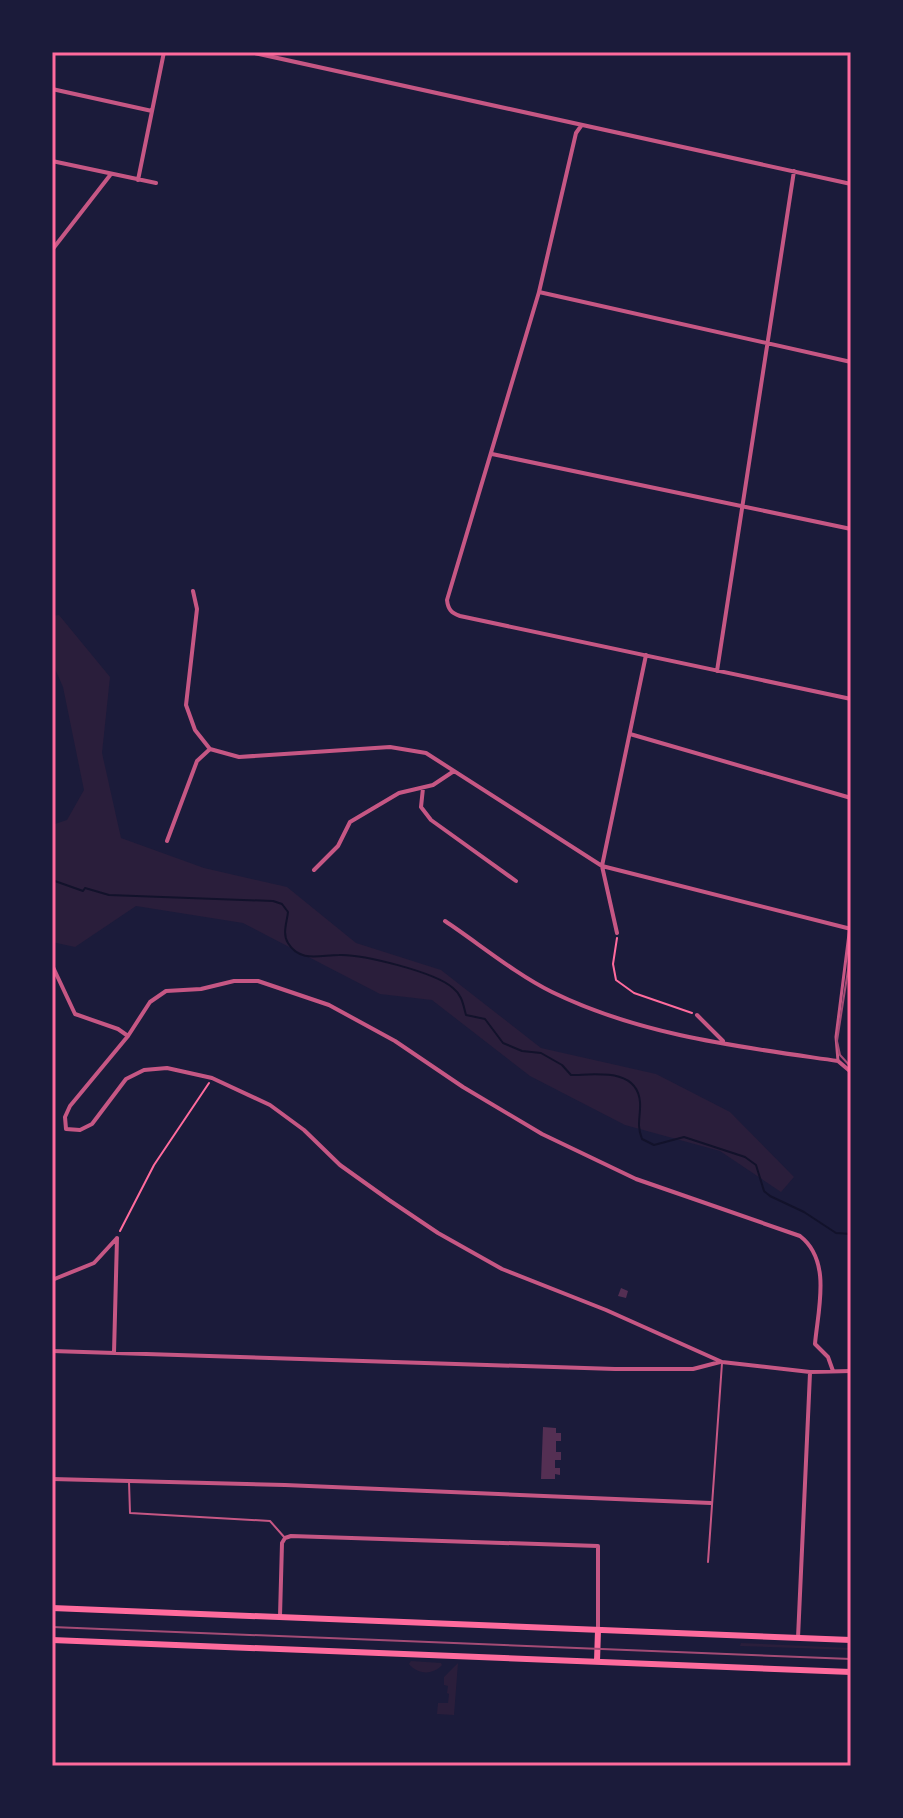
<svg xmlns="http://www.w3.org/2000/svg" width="903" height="1818" viewBox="0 0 903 1818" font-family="Helvetica,sans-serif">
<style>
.green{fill:#2a1e3b}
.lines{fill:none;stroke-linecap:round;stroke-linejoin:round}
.stream{stroke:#12122b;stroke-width:2}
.building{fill:#542f53}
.path{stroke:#ff6b9d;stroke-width:2}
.service{stroke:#c65784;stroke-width:2}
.pedestrian{stroke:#c65784;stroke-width:3}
.minor{stroke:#c65784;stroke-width:4}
.primary{stroke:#ff6b9d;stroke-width:6}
.tram{stroke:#a44b75;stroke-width:2}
.neatline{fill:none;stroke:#ff6b9d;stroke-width:3}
</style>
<rect width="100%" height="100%" fill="#1b1b3a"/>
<path class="green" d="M59,615L110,677L102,753L121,838L204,868L287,887L356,943L441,970L541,1048L656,1074L730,1112L794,1177L781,1192L720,1151L625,1125L530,1076L432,1000L380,994L243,923L136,906L75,947L52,942V825L67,820L84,790L63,687L52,662V616Z
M741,1643L851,1648V1650L740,1646Z
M411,1661L441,1663L442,1665C433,1675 418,1675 409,1664Z
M458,1663L454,1715L437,1714L438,1703H448L449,1694L447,1693L448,1686L444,1685V1677Z"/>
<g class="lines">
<path class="stream" d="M52,880L83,891L85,888L109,895L273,901L282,904L288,912C287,922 282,934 288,943C300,963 320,955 339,955C362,954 435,972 453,988C462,995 463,1004 466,1015L485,1019L503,1043L522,1051L541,1053L562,1065L571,1075C594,1075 637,1067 640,1102C641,1117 636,1123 642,1139L654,1145L684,1137L745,1157L756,1165L764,1191L770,1196L804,1212L836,1233L851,1234"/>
</g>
<path class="building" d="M621,1288L628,1291L626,1298L618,1296Z
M543,1427L556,1428V1433H561V1441H556V1452H561V1460H555V1468H560V1475L555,1474V1479H541Z"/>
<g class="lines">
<path class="path" d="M617,938L613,964L616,980L634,993L692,1013
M120,1231L154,1165L209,1083"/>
<path class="service" d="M129,1482L130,1513L270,1521L285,1538
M708,1562L722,1363"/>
<path class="pedestrian" d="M838,1061L836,1037L851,918"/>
<path class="minor" d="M250,52L851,184
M52,89L152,111
M581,126L576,133L539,292L447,600C448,609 451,613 460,616L851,699
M52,161L156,183
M138,180L164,52
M52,250L111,174
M539,292L851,362
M492,454L851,529
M193,591L197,609L186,705L195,730L210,749L239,757L390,747L426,753L602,866L851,929
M717,671L794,171
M630,734L851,798
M423,788L421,807L431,820L516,881
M167,841L197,761L210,749
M314,870L338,846L350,822L399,793L433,785L454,771
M445,921C478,943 517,975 552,992C642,1036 741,1047 838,1061L851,1072
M617,933L602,866L646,655
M52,965L75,1014L118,1029L128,1036L150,1002L166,991L201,989L234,981H258L329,1005L395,1041L463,1087L542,1134L636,1179L800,1236C832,1261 818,1309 815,1344L828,1357L833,1371
M697,1015L723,1041
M128,1036L70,1106L65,1117L66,1129L80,1130L92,1124L126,1079L144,1070L167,1068L212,1078L270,1105L304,1130L340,1165L389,1200L438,1233L502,1269L606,1310L722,1362L810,1372L851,1371
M52,1280L94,1263L117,1238
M52,1351L615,1369H693L720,1362
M114,1353L117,1238
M52,1479L285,1485L711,1503
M280,1616L282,1543L285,1538L291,1536L598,1546V1630
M798,1638L810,1373"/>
<path class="primary" d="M52,1608L851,1640
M52,1640L851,1672
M597,1661L598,1630"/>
<path class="tram" d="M851,951L837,1041L840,1055L851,1067
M52,1627L851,1659"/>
</g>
<rect width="903" height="1818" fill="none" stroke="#1b1b3a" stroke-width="108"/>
<rect x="54" y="54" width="795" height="1710" class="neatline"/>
</svg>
